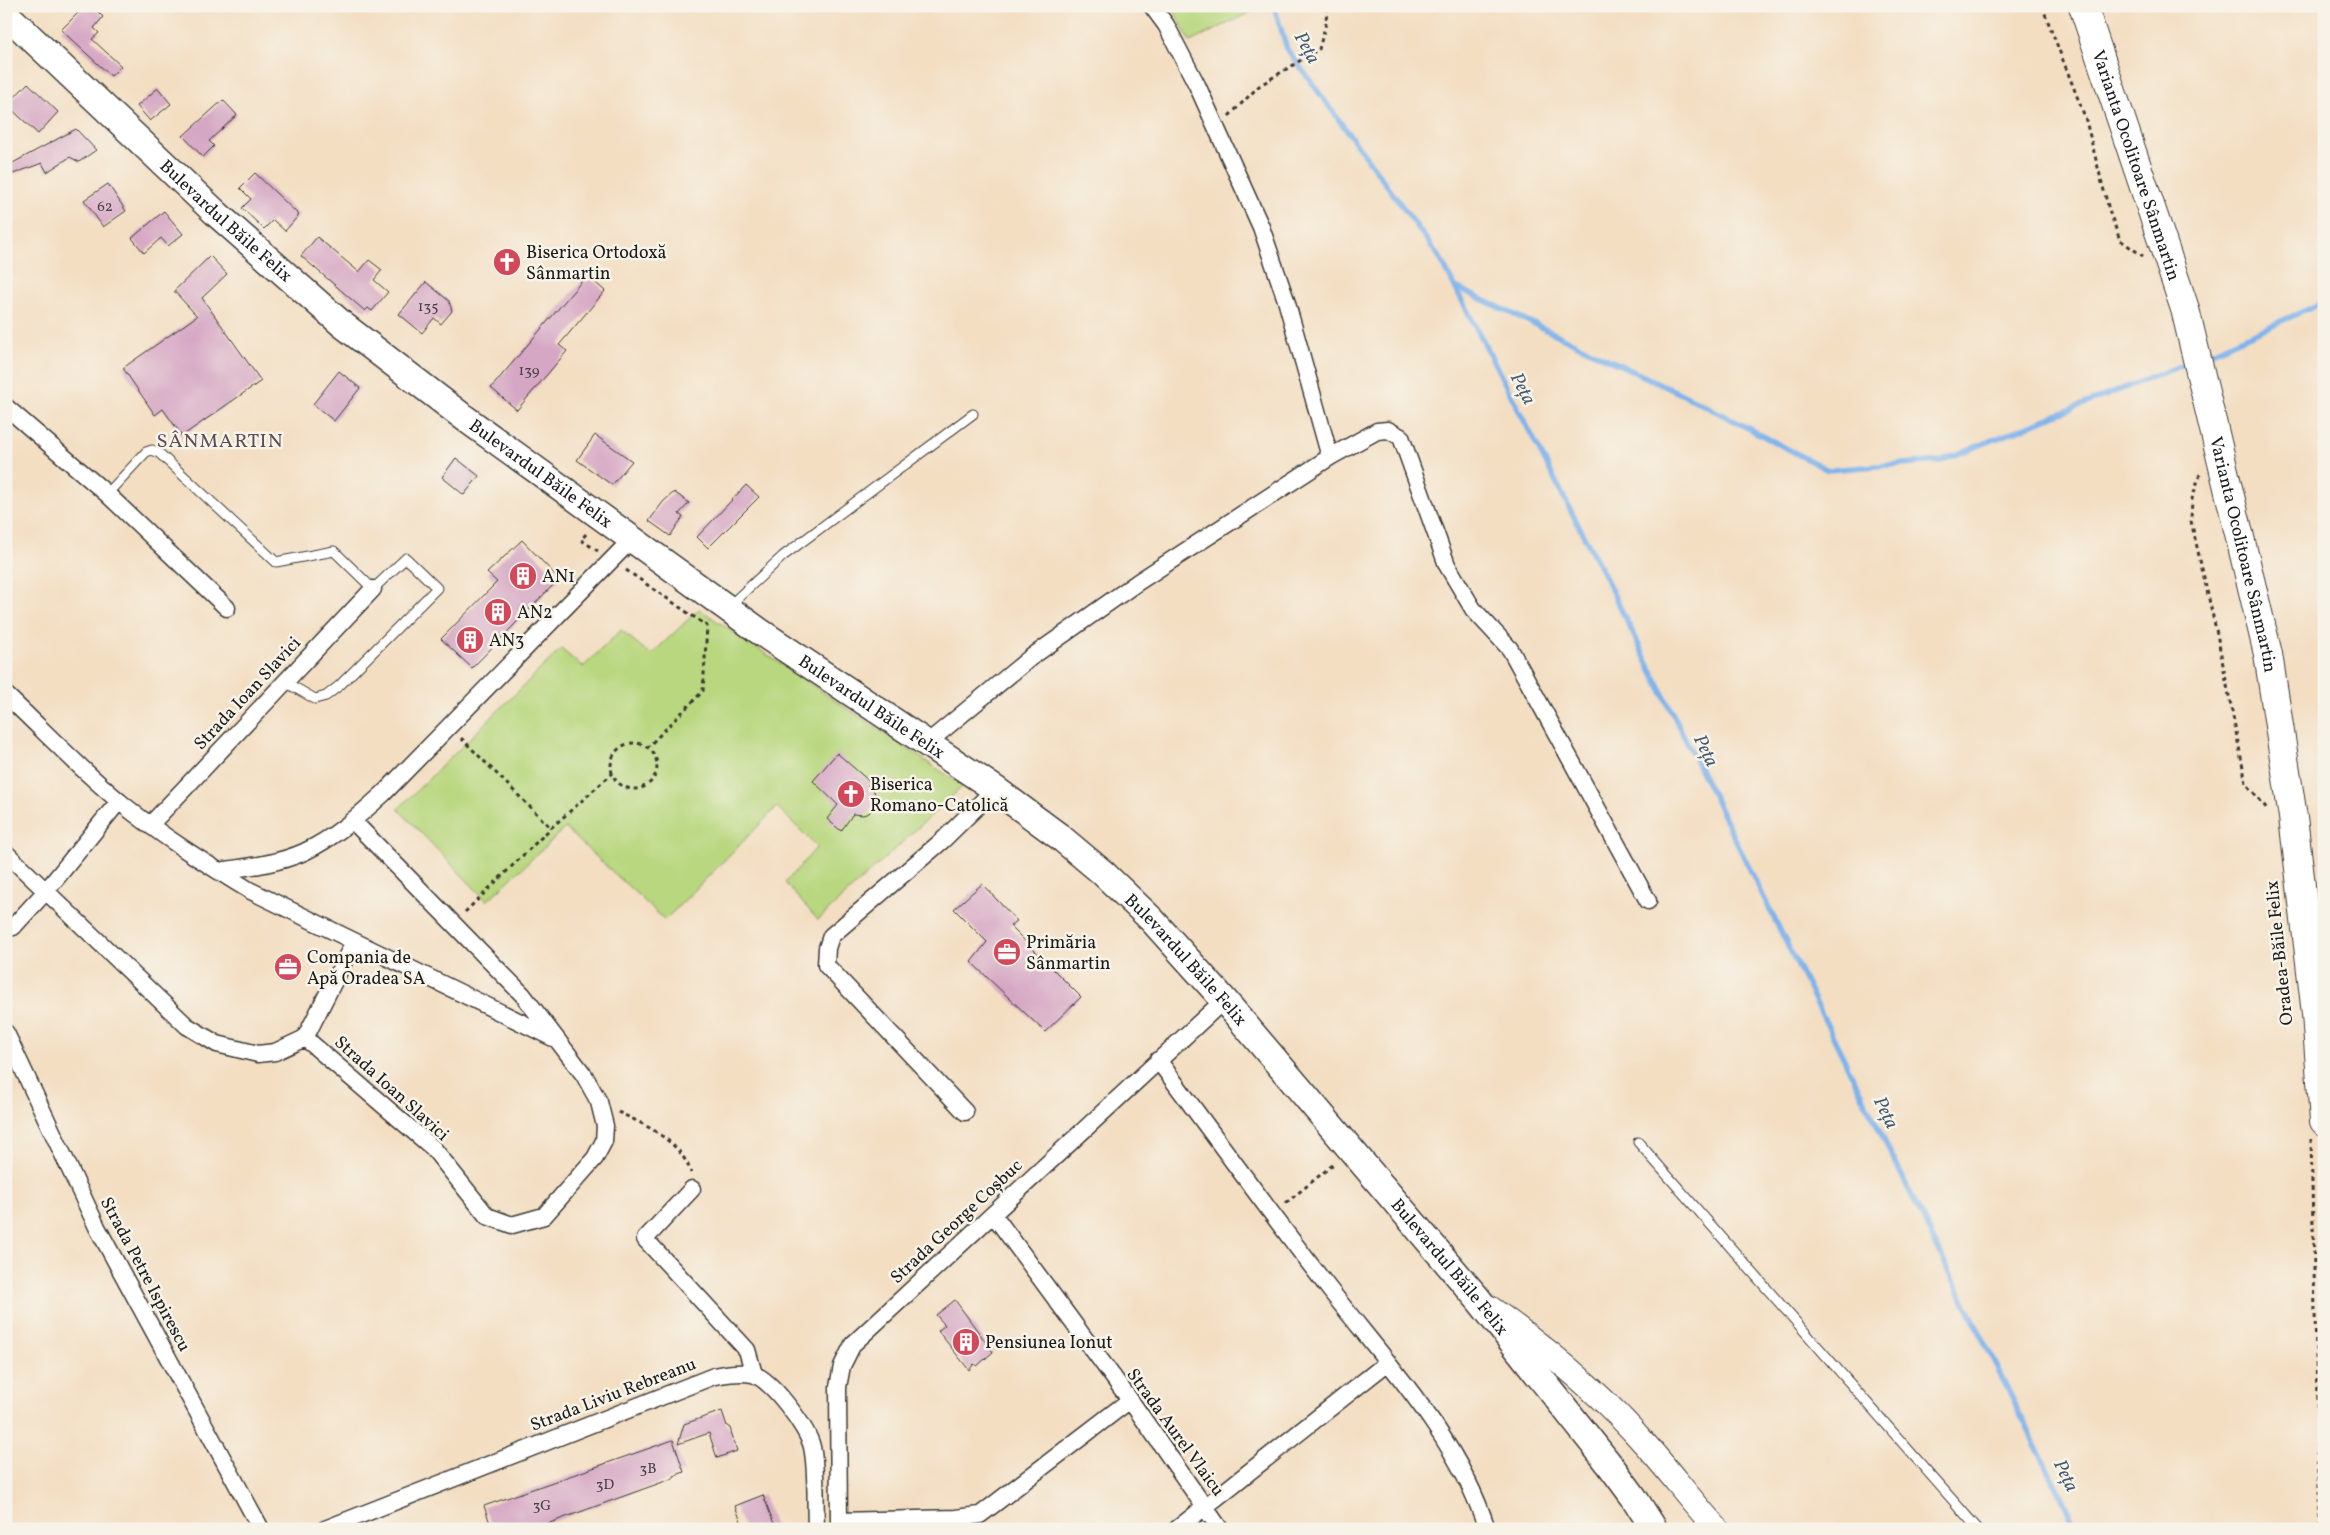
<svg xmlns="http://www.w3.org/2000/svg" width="2330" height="1535" viewBox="0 0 2330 1535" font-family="Vollkorn,serif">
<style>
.green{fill:#b8d77e;stroke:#6a7a4d}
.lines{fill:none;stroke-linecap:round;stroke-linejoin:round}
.stream{stroke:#7eb3ec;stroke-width:5.5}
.building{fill:#d6a7c4}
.service-casing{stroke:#3c3935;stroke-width:11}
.minor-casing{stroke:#3c3935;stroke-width:19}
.secondary-casing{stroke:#3c3935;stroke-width:26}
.primary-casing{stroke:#3c3935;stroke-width:29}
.trunk-casing{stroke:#3c3935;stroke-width:30}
.path{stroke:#3c3935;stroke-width:3;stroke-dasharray:4 4;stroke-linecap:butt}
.service{stroke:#fff;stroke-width:9}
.minor{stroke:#fff;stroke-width:16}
.secondary{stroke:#fff;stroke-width:24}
.primary{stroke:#fff;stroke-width:26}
.trunk{stroke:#fff;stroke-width:28}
.labels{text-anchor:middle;stroke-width:5;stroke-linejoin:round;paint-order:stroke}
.number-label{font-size:15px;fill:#4a3f46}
.street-label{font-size:18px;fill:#1c1c1c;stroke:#f7f3e8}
.poi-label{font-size:18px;fill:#1c1c1c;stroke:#f7f3e8;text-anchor:start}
.water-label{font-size:19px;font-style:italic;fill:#43586f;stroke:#f7f3e8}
.quarter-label{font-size:20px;letter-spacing:1px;fill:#5d4d57;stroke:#f7f3e8}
</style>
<rect width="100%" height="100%" fill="#f7f3e8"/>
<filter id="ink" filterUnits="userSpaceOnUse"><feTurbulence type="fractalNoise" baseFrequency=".02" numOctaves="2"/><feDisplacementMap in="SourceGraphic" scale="10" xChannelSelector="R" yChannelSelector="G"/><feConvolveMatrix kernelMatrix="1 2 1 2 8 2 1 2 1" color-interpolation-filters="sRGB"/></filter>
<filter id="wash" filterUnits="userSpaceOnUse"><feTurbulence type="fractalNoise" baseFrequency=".0096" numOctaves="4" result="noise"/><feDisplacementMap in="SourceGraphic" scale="20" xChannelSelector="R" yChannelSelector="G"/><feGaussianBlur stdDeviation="1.12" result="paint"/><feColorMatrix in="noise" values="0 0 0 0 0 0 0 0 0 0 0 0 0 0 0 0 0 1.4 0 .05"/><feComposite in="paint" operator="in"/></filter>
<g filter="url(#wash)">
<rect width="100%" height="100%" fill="#f3dec2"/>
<path class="green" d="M1172,6H1263L1190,42Z
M699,609L963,786L818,920L785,883L817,847L777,807L665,920L565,828L487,901L398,809L561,649L583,667L621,630L651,655Z"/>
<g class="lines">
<path class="stream" d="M1274,6L1287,49L1440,258L1603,573L2077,1529
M1456,287L1698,402L1828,470L1940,461L2190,362
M2203,356L2324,302"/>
</g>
<g id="blocks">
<path class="building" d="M85,6H92L103,17L94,28L99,33L92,39L121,66L111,76L61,30Z
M28,83L58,112L38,134L7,105Z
M158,88L171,104L150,121L137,106Z
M223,100L237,115L209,141L214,146L203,157L183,136Z
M76,129L96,150L79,162L70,157L47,172L42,163L13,174L9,165Z
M255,173L299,215L285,231L273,220L264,229L242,208L251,199L240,188Z
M108,184L126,211L103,227L84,200Z
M164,211L183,234L168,246L161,238L144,253L132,238Z
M317,237L359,272L369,260L382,270L374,280L388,292L372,311L368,308L365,311L301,256Z
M210,256L227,274L202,298L261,381L182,436L163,409L155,415L123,368L197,316L174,291Z
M587,275L605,291L559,345L567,351L517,410L491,388Z
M426,282L449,301L452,311L441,324L434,318L422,333L399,314Z
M339,371L360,388L334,421L313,404Z
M595,435L632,461L612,485L577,460Z
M456,458L479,476L464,495L442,477Z
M746,485L759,497L708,548L697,537Z
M674,492L689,503L679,514L683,517L670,536L649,521L663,502Z
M522,540L559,579L472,668L441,639L497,582L487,573Z
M837,753L870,782L868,786L874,791L877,801L875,806L869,813L863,815L853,814L841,831L827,819L838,805L813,781Z
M982,884L1017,921L1010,926L1081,997L1045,1032L971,962L987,942L954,909Z
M955,1300L993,1352L977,1366L974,1364L969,1370L938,1331L945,1325L936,1315Z
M722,1411L727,1426L730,1428L737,1451L717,1458L709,1433L678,1444L684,1424Z
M673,1440L684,1472L674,1476V1478L533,1529H492L484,1506Z
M763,1495L776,1529H744L735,1506Z"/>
</g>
</g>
<g filter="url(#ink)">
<use href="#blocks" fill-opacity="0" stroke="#3c3935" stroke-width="1"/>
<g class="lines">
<defs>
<path id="service" d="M107,494L146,452L152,450L159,453L276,562L334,551L373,589L406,558L437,588L340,685L326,696L315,699L285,682
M729,606L783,556L973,414
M1638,1142L1978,1529"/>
<path id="minor" d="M1152,6L1166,25L1197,85L1261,227L1286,300L1330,457
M6,407L107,494L227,608
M6,695C44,731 80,769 120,802C160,835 205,863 249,890L553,1038
M926,744L1030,658L1138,582L1330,457L1377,431L1388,430L1401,437L1447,565L1473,609L1510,649L1648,901
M150,825L373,589
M6,853L187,1026L217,1044L258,1054L275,1052L305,1038L354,942
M218,871C247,867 277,864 304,852C334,838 360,815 384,793L632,539
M6,928L13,927L46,891L119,801
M6,1033L97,1227L261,1529
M305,1038L433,1148L487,1216L512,1225L544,1216L595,1158L604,1141L605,1126L599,1102L584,1075L523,995L353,821
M1158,1060C1215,1137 1271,1214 1330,1290C1388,1364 1458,1438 1487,1529
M965,1112L826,965L827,948L831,936L943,840L995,789
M692,1189L645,1239L747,1350L754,1374
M993,1214L1130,1400L1220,1529
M839,1521L956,1518L980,1515L1130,1400
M325,1529L714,1376C726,1374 740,1371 752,1374C771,1378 808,1429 812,1447C817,1469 815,1505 816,1529
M839,1529L838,1387L842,1366L853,1344L1224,1000
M1177,1529L1387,1363"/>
<path id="secondary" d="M1490,1308C1546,1348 1600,1392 1645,1444C1670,1472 1692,1502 1717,1529"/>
<g id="primary">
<path id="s1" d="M6,14L218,215L343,325L466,419L759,631L995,789L1060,837L1103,873L1152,920L1224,1000L1478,1299L1610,1465L1633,1496L1654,1529"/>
</g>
<g id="trunk">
<path id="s2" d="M2083,6L2185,309L2268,654L2293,817L2316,1014L2324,1121"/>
</g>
</defs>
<use href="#service" class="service-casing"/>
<use href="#minor" class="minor-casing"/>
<use href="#secondary" class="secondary-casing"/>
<use href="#primary" class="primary-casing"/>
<use href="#trunk" class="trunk-casing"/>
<path class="path" d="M2042,6L2085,117L2109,210L2120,240L2143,256
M1229,116L1259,86L1319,49L1326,23L1327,6
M2200,474L2192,499L2191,521L2217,634L2246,783L2268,810
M586,534L581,540L598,551
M626,570L707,626L703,691L648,747
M461,738L551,828
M611 766a23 23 0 1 1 46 0a23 23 0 1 1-46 0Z
M465,912L551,828L613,773
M618,1112C646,1125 681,1141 691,1173
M2311,1139L2320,1529
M1286,1203L1335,1163"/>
<use href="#service" class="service"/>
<use href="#minor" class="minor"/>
<use href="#secondary" class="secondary"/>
<use href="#primary" class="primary"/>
<use href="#trunk" class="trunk"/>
</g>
</g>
<defs>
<symbol id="church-disc" viewBox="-11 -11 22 22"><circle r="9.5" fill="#d1495b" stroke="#f7f3e8"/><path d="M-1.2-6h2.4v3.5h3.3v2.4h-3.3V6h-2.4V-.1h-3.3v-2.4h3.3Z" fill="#fff"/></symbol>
<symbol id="building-disc" viewBox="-11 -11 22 22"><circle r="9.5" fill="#d1495b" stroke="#f7f3e8"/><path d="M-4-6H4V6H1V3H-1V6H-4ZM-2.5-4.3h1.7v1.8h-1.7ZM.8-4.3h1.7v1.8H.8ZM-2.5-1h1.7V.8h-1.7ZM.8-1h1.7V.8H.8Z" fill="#fff"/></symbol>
<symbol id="office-disc" viewBox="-11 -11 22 22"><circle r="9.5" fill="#d1495b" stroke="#f7f3e8"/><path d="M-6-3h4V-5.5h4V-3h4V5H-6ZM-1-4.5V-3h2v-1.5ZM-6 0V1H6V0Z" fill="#fff"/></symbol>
</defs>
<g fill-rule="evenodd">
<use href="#church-disc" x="491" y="246" width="32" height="32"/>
<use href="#building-disc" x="507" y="560" width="32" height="32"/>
<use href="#building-disc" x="482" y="596" width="32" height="32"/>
<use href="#building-disc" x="454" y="624" width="32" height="32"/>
<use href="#church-disc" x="835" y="778" width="32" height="32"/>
<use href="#office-disc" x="991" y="936" width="32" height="32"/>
<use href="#office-disc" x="272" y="951" width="32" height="32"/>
<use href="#building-disc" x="950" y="1326" width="32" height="32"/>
</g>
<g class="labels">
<g class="number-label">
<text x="105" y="211">62</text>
<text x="428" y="311">135</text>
<text x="529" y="375">139</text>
<text x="648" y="1473">3B</text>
<text x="605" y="1489">3D</text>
<text x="542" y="1510">3G</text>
</g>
<g class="street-label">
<text dy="6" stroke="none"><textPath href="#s2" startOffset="168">Varianta Ocolitoare Sânmartin</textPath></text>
<text dy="6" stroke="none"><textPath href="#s1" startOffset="302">Bulevardul Băile Felix</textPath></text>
<text dy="6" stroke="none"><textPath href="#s1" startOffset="706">Bulevardul Băile Felix</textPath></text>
<text dy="6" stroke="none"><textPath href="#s2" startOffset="572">Varianta Ocolitoare Sânmartin</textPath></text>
<text transform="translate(247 693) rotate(-47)" y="6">Strada Ioan Slavici</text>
<text dy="6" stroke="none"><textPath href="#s1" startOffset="1111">Bulevardul Băile Felix</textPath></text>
<text transform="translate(2279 953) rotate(-96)" y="6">Oradea-Băile Felix</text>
<text dy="6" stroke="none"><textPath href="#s1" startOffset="1516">Bulevardul Băile Felix</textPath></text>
<text transform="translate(392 1088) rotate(42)" y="6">Strada Ioan Slavici</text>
<text transform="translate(956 1221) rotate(-43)" y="6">Strada George Coșbuc</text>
<text dy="6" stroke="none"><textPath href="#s1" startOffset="1921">Bulevardul Băile Felix</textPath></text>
<text transform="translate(146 1274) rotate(62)" y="6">Strada Petre Ispirescu</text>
<text transform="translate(613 1394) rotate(-21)" y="6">Strada Liviu Rebreanu</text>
<text transform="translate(1176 1432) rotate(54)" y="6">Strada Aurel Vlaicu</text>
</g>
<g class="poi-label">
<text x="526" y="258">Biserica Ortodoxă<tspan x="526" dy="21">Sânmartin</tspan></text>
<text x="542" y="582">AN1</text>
<text x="517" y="618">AN2</text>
<text x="489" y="646">AN3</text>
<text x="870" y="790">Biserica<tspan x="870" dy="21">Romano-Catolică</tspan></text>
<text x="1026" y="948">Primăria<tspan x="1026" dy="21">Sânmartin</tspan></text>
<text x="307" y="963">Compania de<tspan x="307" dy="21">Apă Oradea SA</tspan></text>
<text x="985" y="1348">Pensiunea Ionut</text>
</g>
<g class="water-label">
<text transform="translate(1308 47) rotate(61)" y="7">Peța</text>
<text transform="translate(1524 388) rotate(63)" y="7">Peța</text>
<text transform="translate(1707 750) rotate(64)" y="7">Peța</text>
<text transform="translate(1887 1112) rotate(64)" y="7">Peța</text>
<text transform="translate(2067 1475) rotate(64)" y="7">Peța</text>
</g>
<g class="quarter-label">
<text x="220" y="447">SÂNMARTIN</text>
</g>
</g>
<rect width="2330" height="1535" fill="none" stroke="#f7f3e8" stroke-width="25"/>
</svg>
